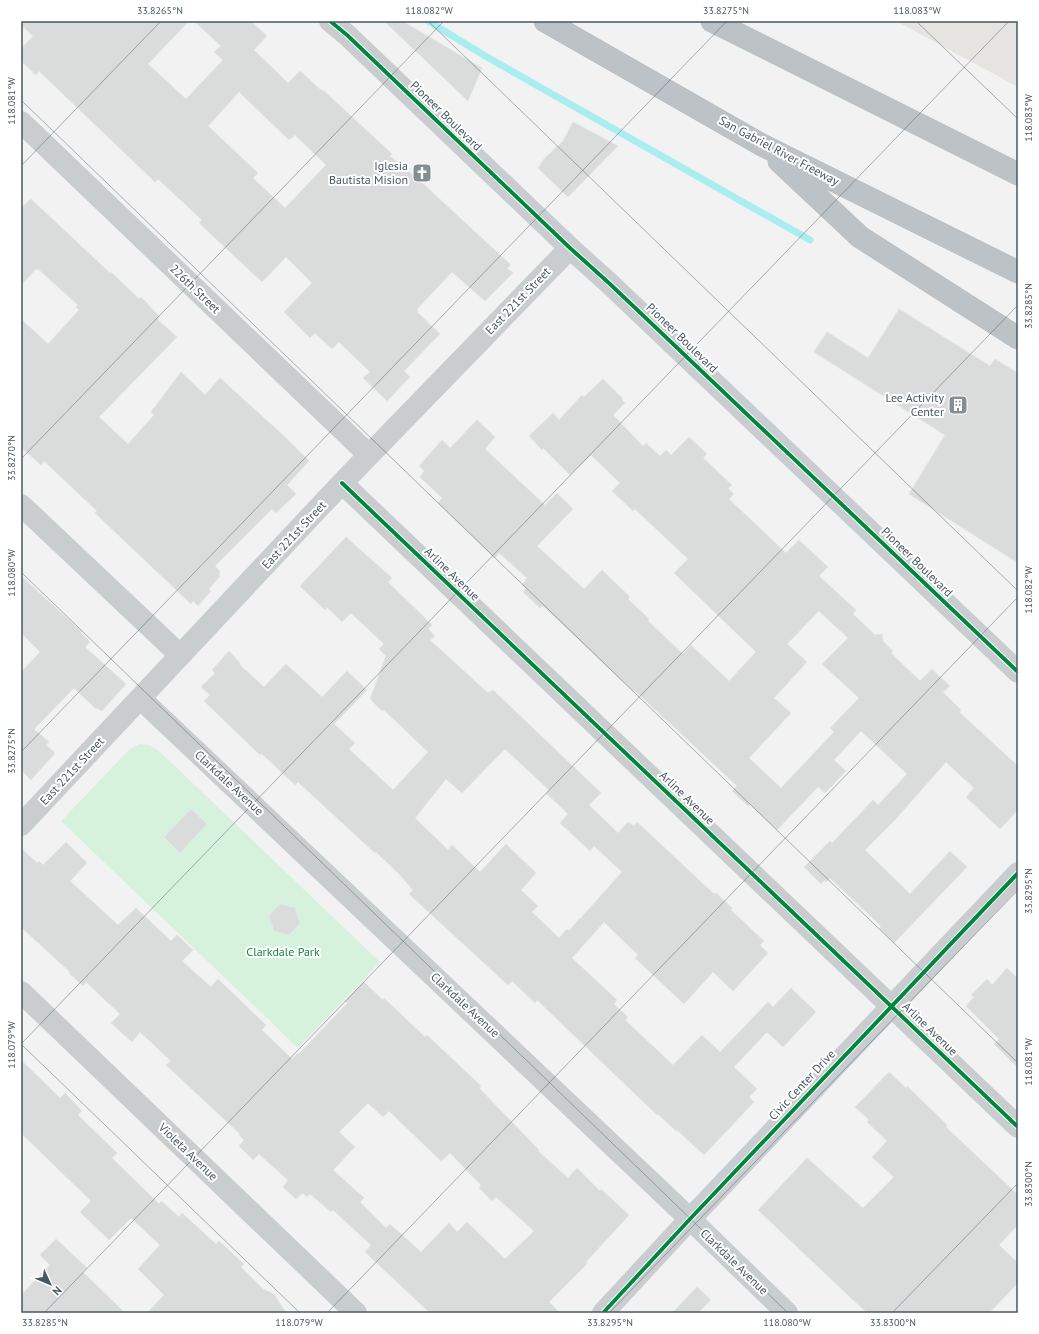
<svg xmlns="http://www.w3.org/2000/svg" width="1039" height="1334" viewBox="0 0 1039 1334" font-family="'PT Sans',sans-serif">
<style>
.commercial{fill:#e6e4e1}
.green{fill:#d6f2dd}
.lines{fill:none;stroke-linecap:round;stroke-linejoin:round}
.stream{stroke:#aaedf1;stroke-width:7}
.building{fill:#dadbdb;stroke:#e4e4e5;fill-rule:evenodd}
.highway-casing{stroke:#b7bec2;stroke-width:23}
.street{stroke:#c9cdce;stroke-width:22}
.secondary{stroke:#cacdd0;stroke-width:22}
.highway{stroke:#bcc2c6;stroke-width:22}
.cycleway-casing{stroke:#fff;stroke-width:6}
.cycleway{stroke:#00873e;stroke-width:4}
.ticks{fill:none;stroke:#485860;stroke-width:1;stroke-opacity:0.45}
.labels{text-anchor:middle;stroke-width:4;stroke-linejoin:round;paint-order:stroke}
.street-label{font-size:12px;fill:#485860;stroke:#fff}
.poi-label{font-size:12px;fill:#485860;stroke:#fff;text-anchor:end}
.park-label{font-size:12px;fill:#14863b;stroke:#fff}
.neatline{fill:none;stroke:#485860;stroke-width:1.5}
.ticks-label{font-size:10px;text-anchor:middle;fill:#485860}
</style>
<rect width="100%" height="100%" fill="#f3f2f2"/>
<path class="commercial" d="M896,21H1018V87Z"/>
<path class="green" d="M139,744L149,745L157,749L380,962L298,1048L61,821L129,750Z"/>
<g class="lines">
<path class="stream" d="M428,21L487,57L810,240"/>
</g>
<path class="building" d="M21,21H189L148,64L186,99L223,60L214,52L221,46L194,21H251L267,36L254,50L288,83L300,71L322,91L323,90L392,154L390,156L418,179L511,265L507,268L513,273L485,301L452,272L417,309L418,311L417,312L440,334L404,371L410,377L387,401L363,378L370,372L339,342L332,349L315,333L310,338L284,312L312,283L286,257L262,282L199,223L202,220L158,179L155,182L39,71L36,75L21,61V49L33,36L21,25ZM239,92L289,140L295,135L326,165L285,208L253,178L258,173L208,126Z
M384,21H402L482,68L468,101Z
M573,122L618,146L568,197L538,168L544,159L563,141Z
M31,199L110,273L111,272L139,299L141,297L159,316L158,320L177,337L99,417L128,444L154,415L151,412L181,372L205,395L220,378L284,436L309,461L287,485L296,494L276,513L272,509L215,566L220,572L218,575L220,576L209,589L211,591L198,606L193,601L191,604L95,513L97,511L44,461L41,465L21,447V319L48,344L79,310L76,307L78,305L38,269L37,270L36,269L21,285V208Z
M899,309L990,366L995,359L1018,373V563L909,494L945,435L814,352L827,332L868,358Z
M603,379L623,399L622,400L625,403L613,415L643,446L646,443L660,456L666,450L671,455L689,437L707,454L703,458L732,485L728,488L734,494L729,499L786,553L799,540L828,567L819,576L856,610L853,614L875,635L882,634L883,641L893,651L891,653L920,681L932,669L950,686L943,692L961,710L959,712L1018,766V810L1000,829L966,797L974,788L946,762L894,821L865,850L910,894L950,851L967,867L894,943L879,928L881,926L830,878L826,882L824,880L821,884L804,867L830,841L832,843L873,800L878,805L907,774L861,731L834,760L846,771L825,793L818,787L777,830L750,804L748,806L732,791L737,786L674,727L634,690L633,691L543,606L540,608L523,592L526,588L522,585L527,578L499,553L495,558L476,540L438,503L442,498L420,477L424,471L419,466L442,440L450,448L477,420L495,437L485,449L545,505L557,493L573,509L537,546L584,589L602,570L630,597L628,599L649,619L648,621L683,654L691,645L729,681L756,652L674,573L688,559L635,509L633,511L612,491L620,483L591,455L570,475L543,448L542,450L529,436L553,413L559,420L582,395L584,397ZM819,611L848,638L822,664L859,698L830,728L834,732L781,788L749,758L791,713L774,698L807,662L787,644Z
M346,537L392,578L388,582L432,625L428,629L435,636L430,640L488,693L493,690L601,793L589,805L618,833L628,822L634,826L637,822L714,894L716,893L732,908L731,910L764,941L760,945L768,953L733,991L713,972L684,1004L635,958L638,955L604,922L572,958L617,1000L614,1004L628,1017L625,1020L673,1065L702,1035L720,1052L768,1002L773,1007L791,988L816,1012L783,1047L767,1032L734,1067L757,1089L749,1097L754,1102L704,1155L677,1130L676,1131L658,1114L657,1115L537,1000L535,1003L512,981L508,985L409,894L413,890L400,875L376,852L375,853L298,782L295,785L261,753L260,755L204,701L210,695L201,687L215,673L212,670L229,651L240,663V665L264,687L286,664L322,697L347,671L367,690L334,724L355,743L349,749L393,790L428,752L384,710L382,711L370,699L386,656L379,649L384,644L351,613L342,622L327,607L325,610L300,586ZM505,749L549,790L546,793L568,814L560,823L590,851L594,846L622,872L580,919V918L569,931L567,929L559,938L532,912L538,906L521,890L536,873L506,844L480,872L452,845L448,850L415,818L446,779L462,793Z
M21,576L82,632L81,633L90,642L85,647L126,684L102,711L97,708L96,709L74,688L34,729L49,742L46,745L55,753L31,780L21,770V672L40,652L21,633Z
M191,809L207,824L180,853L164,837Z
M66,842L87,863L70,881L118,925L136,908L171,941L177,935L193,950L182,961L211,987L218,979L266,1025L262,1030L292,1059L298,1053L299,1054L333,1018L348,1003L345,1001L364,982L383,1000L384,998L425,1037L427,1035L429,1037L481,1086L479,1088L539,1150L538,1151L568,1178L577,1168L600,1191L601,1189L629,1215L586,1262L587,1264L549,1302L560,1313H430L365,1252L371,1245L333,1210L331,1212L310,1194L307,1197L303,1193L296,1199L283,1187L288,1180L259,1154L253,1160L239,1146L244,1140L239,1135L240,1134L166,1065L171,1061L140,1032L132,1042L111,1023L120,1014L86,982L83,986L69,973L70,972L21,927V848L37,863L39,861L43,865ZM368,1103L383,1117L389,1111L441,1161L450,1153L481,1185L479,1188L492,1201L496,1197L534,1231L505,1259L467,1222L457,1232L449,1223L421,1252L390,1224L386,1228L360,1202L364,1198L333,1170L355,1147L339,1132Z
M280,904L295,908L300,923L289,935L274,931L269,915Z
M1007,968L1018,979V1068L994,1044L999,1039L966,1006L974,997L971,995L987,979L992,985Z
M21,1060L60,1098L65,1093L82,1111L78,1115L117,1153L112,1158L159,1204L161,1201L179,1217L182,1213L216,1244L219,1241L244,1264L241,1267L263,1289L274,1294L286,1313H147L164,1295L138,1269L160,1245L131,1218L109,1240L80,1212L91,1201L21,1133Z
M889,1072L906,1088L907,1086L947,1125L946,1127L1018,1195V1225L999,1245L1018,1263V1283L989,1313H867L758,1210L807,1158L863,1208L894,1177L872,1157L887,1141L867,1122L869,1120L855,1107Z
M56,1239L87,1268L83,1272L125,1313H21V1295L50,1265L40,1255Z
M697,1287L711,1300L698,1313H672Z"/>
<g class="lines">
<defs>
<path id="highway" d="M545,21L762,145L1018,272
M712,21L1018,174
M779,161L860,237L1018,338"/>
</defs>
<use href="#highway" class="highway-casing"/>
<path class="street" d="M21,122L369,455
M342,483L1018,1127
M21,505L180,655
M141,699L690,1219L787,1313
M21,825L342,483L570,248
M21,992L356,1313"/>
<path class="secondary" d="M330,21L347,35L570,248L610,284L1018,672
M603,1313L690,1219L1018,873"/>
<use href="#highway" class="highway"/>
<defs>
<path id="cycleway" d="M330,21L347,35L570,248L610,284L1018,672
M342,483L1018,1127
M603,1313L690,1219L1018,873"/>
</defs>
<use href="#cycleway" class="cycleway-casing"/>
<use href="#cycleway" class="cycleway"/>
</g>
<path class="ticks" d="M428,21L1018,591M916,21L1018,119M21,100L1018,1063M21,166L161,21M21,459L444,21M21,572L788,1313M21,752L727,21M21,1044L300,1313M21,1044L1009,21M44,1313L1018,305M327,1313L1018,597M609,1313L1018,890M892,1313L1018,1183"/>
<defs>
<symbol id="church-square" viewBox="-11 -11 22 22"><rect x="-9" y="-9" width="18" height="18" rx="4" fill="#848e93" stroke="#fff"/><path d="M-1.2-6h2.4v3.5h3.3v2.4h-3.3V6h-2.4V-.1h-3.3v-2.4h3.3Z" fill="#fff"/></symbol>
<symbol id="building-square" viewBox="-11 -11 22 22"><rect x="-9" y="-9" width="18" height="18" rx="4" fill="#848e93" stroke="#fff"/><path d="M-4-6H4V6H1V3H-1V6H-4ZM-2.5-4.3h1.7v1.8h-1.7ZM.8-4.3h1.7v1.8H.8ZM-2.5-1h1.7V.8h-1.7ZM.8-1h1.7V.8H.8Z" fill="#fff"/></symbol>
</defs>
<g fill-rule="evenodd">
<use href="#church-square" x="411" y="162" width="22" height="22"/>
<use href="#building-square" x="947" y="394" width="22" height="22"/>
</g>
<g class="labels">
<g class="street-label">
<text transform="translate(446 116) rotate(44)" y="4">Pioneer Boulevard</text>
<text transform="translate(779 151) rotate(28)" y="4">San Gabriel River Freeway</text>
<text transform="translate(195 289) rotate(44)" y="4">226th Street</text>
<text transform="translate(518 301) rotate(-46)" y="4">East 221st Street</text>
<text transform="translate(682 338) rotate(44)" y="4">Pioneer Boulevard</text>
<text transform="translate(294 535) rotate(-47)" y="4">East 221st Street</text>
<text transform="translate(917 562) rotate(44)" y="4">Pioneer Boulevard</text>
<text transform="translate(452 574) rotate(44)" y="4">Arline Avenue</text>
<text transform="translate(72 771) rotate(-47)" y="4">East 221st Street</text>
<text transform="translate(229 783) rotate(43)" y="4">Clarkdale Avenue</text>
<text transform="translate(687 798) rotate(44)" y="4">Arline Avenue</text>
<text transform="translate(465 1005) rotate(43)" y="4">Clarkdale Avenue</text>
<text transform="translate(930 1029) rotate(44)" y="4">Arline Avenue</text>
<text transform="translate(802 1085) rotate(-47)" y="4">Civic Center Drive</text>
<text transform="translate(188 1152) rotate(44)" y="4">Violeta Avenue</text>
<text transform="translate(734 1262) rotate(44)" y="4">Clarkdale Avenue</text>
</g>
<g class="poi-label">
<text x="408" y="170">Iglesia<tspan x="408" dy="14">Bautista Mision</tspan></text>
<text x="944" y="402">Lee Activity<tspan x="944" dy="14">Center</tspan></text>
</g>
<g class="park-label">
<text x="283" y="956">Clarkdale Park</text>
</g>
</g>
<rect width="1039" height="1334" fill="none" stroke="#ffffff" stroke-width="44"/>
<g transform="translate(50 1284) rotate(134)" stroke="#ffffff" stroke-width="3" paint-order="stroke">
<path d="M0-3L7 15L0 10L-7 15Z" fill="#485860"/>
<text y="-6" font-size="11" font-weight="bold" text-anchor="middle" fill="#485860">N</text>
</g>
<rect x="22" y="22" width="995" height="1290" class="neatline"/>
<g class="ticks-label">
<text x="160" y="14">33.8265°N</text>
<text x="429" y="14">118.082°W</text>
<text x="726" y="14">33.8275°N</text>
<text x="917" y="14">118.083°W</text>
<text transform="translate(11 101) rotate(-90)" y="4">118.081°W</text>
<text transform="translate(1028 118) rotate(-90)" y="4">118.083°W</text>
<text transform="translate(1028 306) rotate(-90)" y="4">33.8285°N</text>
<text transform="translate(11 458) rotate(-90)" y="4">33.8270°N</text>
<text transform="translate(11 573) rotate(-90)" y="4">118.080°W</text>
<text transform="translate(1028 590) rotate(-90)" y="4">118.082°W</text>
<text transform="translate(11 751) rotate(-90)" y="4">33.8275°N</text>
<text transform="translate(1028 891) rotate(-90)" y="4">33.8295°N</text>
<text transform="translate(11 1045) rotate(-90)" y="4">118.079°W</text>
<text transform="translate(1028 1062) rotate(-90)" y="4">118.081°W</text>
<text transform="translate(1028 1184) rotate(-90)" y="4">33.8300°N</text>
<text x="45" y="1326">33.8285°N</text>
<text x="299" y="1326">118.079°W</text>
<text x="610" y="1326">33.8295°N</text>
<text x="787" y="1326">118.080°W</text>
<text x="893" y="1326">33.8300°N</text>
</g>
</svg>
